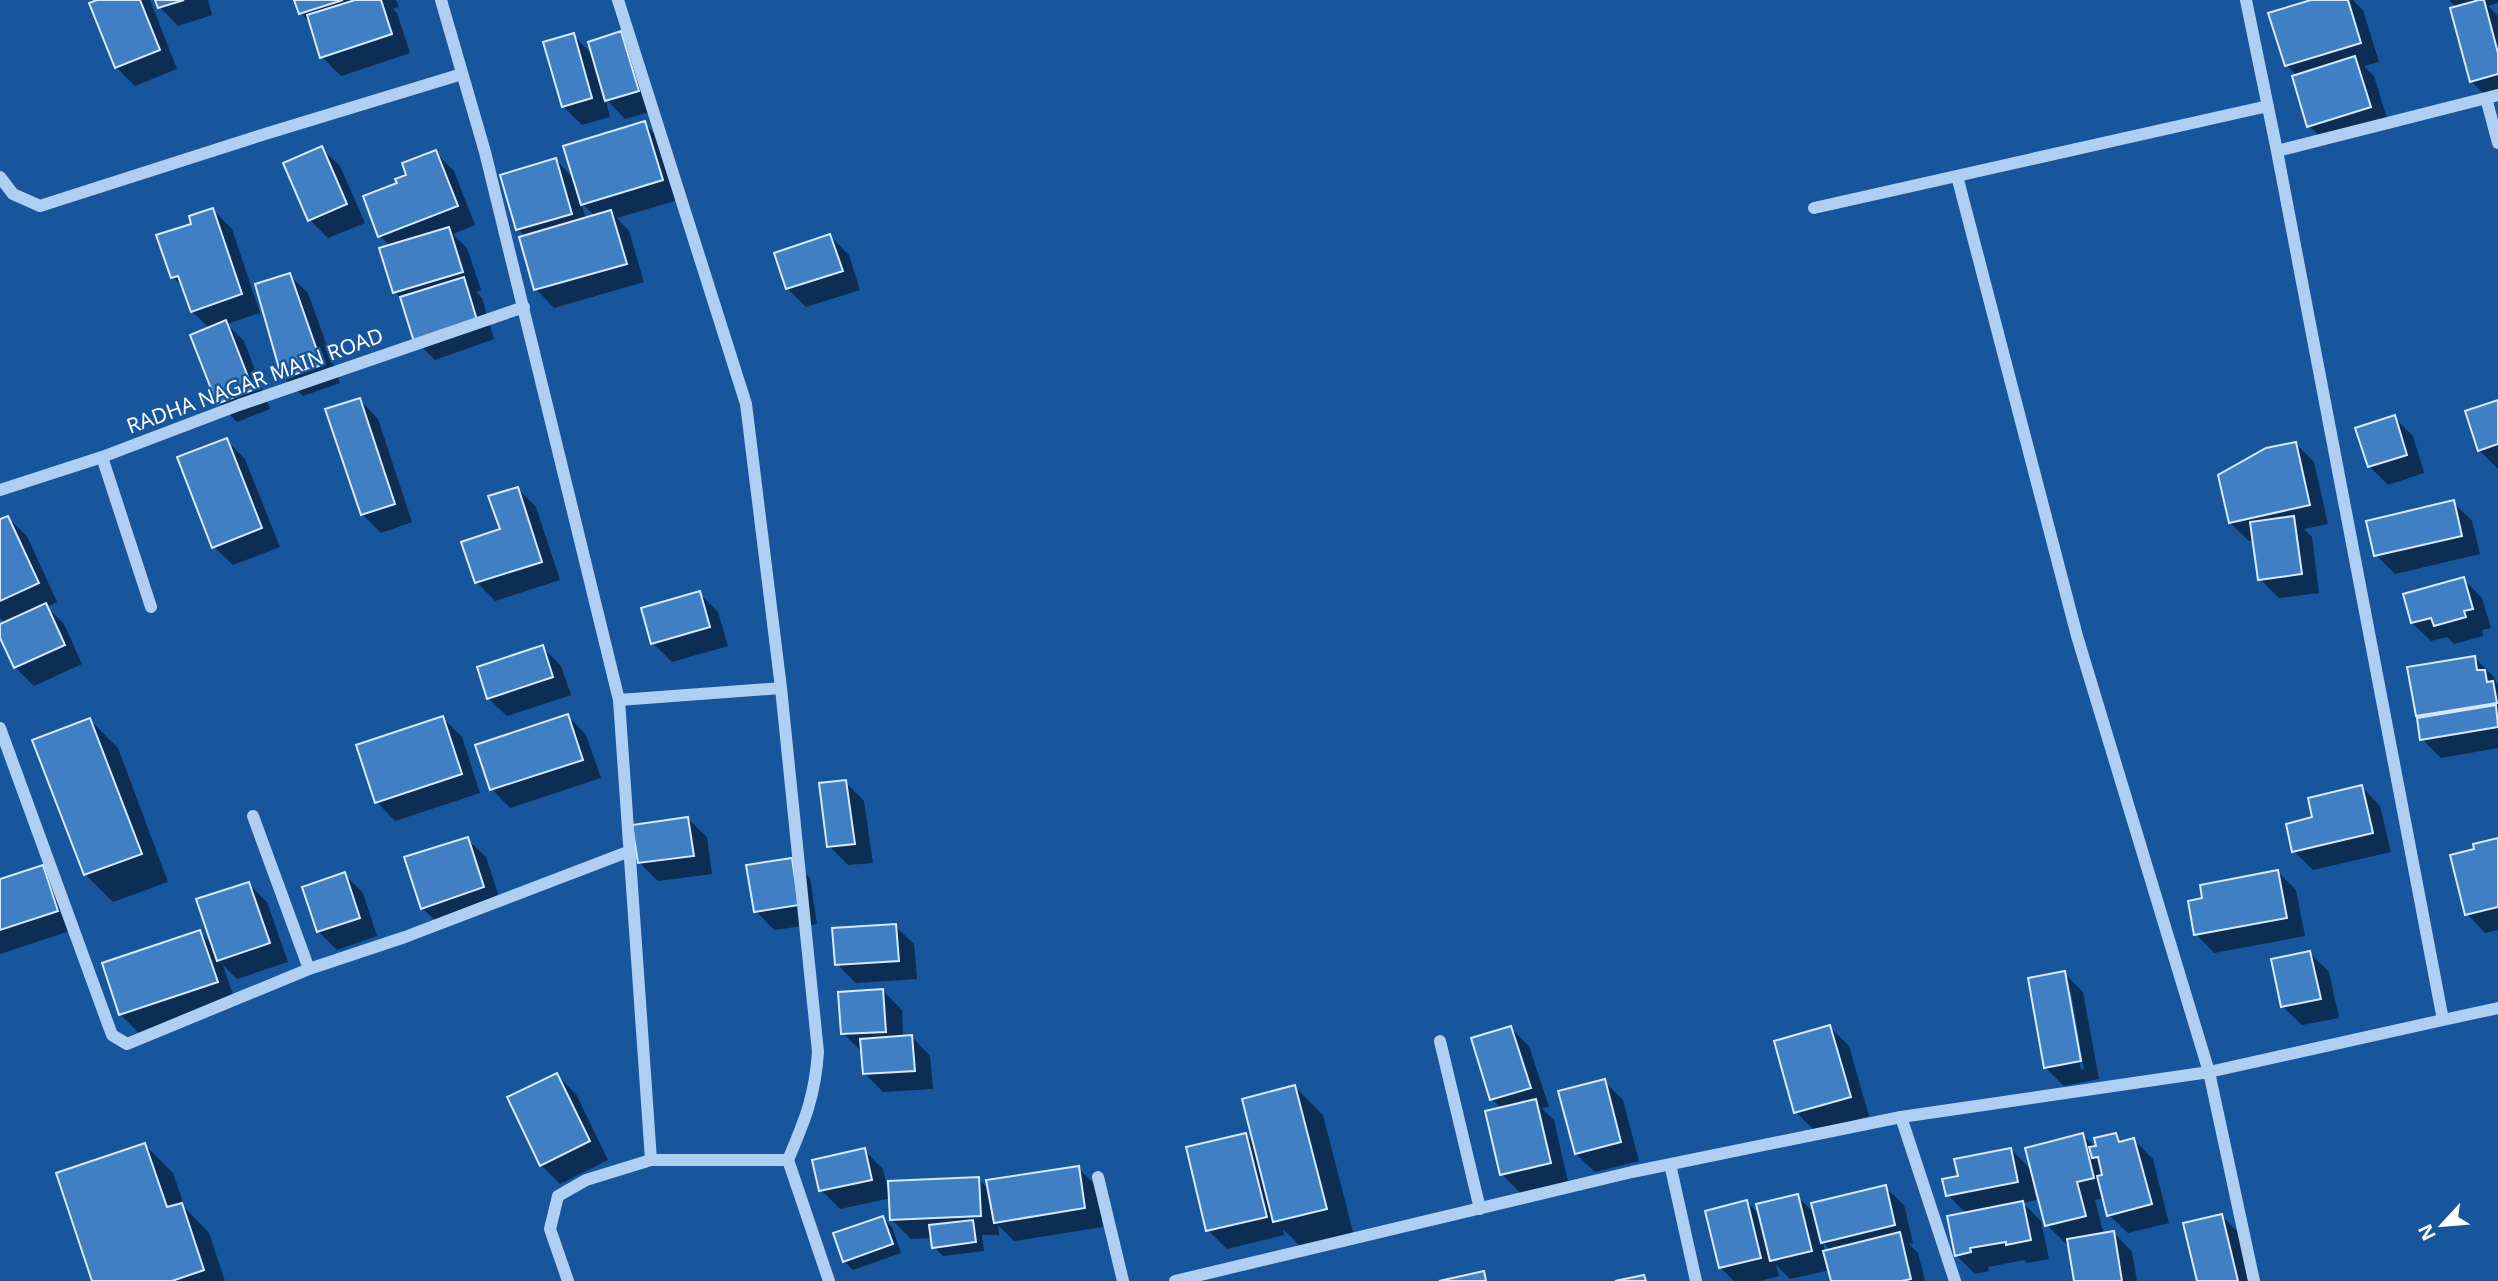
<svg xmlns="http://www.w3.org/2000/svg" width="2498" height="1281" viewBox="0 0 2498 1281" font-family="'Noto Sans',sans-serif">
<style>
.shadow{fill:#0007;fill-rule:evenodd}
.building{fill:#407fc3;stroke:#d6e9fd;stroke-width:2}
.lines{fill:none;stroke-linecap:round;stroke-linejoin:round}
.minor{stroke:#aecff2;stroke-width:12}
.labels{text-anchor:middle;stroke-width:5;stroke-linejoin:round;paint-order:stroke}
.street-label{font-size:21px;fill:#fff;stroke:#17559d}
</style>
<rect width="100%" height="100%" fill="#17559d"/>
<path class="shadow" d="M101,0H150L177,69L135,86L116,67Z
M157,0H208L212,15L178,26L160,7Z
M296,0H396L399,7L393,9L397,13L410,53L341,76L322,57L311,24L301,13Z
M2317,0H2353L2363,10L2379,62L2364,66L2374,76L2389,125L2328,145L2309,126L2297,76L2287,65Z
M2449,0H2498V3L2488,6L2498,16V98L2490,100L2471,81L2457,8Z
M621,33L640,52L657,110L625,119L605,98L610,117L582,125L563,106L573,35L594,56Z
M644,123L663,142L681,199L617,218L629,231L644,282L554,308L536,289L526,237L518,229L556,160L575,180ZM581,203L595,216L586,219Z
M321,148L340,166L365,223L328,238L310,220Z
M435,152L454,171L475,225L453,234L467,248L481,290L476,292L482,298L494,339L435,360L416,341L404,302L395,292L390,246L380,236L399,184Z
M213,210L232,229L260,313L227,324L244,341L270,409L237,422L219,403L210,329L192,311L185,289L173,277L193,225Z
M830,236L849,255L860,290L806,307L787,288Z
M289,275L308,293L340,383L303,396L284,378Z
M360,400L378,419L412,522L381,533L362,514Z
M2498,402V469L2479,450Z
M2394,417L2413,436L2424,473L2388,485L2369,466Z
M226,440L245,459L280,547L233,565L214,547Z
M2295,443L2314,462L2328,524L2304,529L2312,537L2319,593L2279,598L2260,579L2255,540L2249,541L2230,523Z
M517,488L536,507L560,580L495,601L477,582L502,530Z
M2453,502L2472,521L2480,554L2395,574L2376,555Z
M8,518L27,536L57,602L47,607L64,624L82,664L34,686L15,667L0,634V626L5,623L0,618V521Z
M2463,579L2482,598L2491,628L2482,630L2483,636L2454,644L2447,637L2431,641L2412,623Z
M699,593L718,612L728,646L672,662L653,643Z
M542,647L561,666L571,695L507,716L488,698Z
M2475,658L2493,676L2498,685V748L2441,758L2422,739L2421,719L2418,716Z
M568,716L586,735L601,778L510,808L492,789Z
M443,718L462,737L480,793L395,821L377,802Z
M90,720L118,748L168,882L113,902L85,874Z
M845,782L864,801L873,863L848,865L829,846Z
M2362,787L2380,806L2391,852L2313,870L2294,851Z
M688,819L707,837L712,874L658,881L639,862Z
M467,839L486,857L502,906L441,926L422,908Z
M2498,840V930L2485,933L2467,914L2477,850Z
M791,860L810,878L817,924L774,930L756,911Z
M42,867L61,886L76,929L0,954V881Z
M2277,871L2296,890L2305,936L2214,953L2196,934Z
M344,874L363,893L377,936L337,950L318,931Z
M249,884L267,902L288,962L237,979L223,965L235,1001L139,1033L120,1014L200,932L214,946Z
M895,926L914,944L917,979L856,983L837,964Z
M2310,953L2329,972L2339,1018L2302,1025L2283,1007L2273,961Z
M2064,973L2083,992L2099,1079L2064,1086L2045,1067ZM2067,992H2071L2084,1069L2081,1070Z
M883,991L902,1010L903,1038L912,1037L930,1056L933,1089L883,1092L864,1073L862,1052L843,1033Z
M1830,1027L1849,1046L1869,1116L1815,1131L1796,1112Z
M1511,1028L1529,1046L1549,1107L1542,1108L1554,1120L1568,1182L1520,1193L1502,1174V1109L1492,1099Z
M557,1075L576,1094L608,1160L560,1184L541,1165Z
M1604,1081L1623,1100L1639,1161L1595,1172L1576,1154Z
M1295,1087L1323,1115L1354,1236L1303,1249L1283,1229L1284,1235L1227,1249L1208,1230L1245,1135L1256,1145Z
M2082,1135L2099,1151L2116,1135L2124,1143L2134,1140L2153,1159L2169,1223L2128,1233L2109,1215L2105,1198L2095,1200L2104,1235L2114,1233L2132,1252L2137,1281H2076L2070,1243L2066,1244L2047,1225L2034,1178H2032L2036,1200L2023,1203L2041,1221L2049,1259L2027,1263L2024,1260L1988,1267L1989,1271L1975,1274L1956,1255L1967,1214L1948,1195L1960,1177L2011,1149L2033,1172Z
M145,1145L173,1173L185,1208L209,1233L225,1281H94Z
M864,1150L883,1169L888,1191L978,1179L990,1190L1078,1168L1097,1187L1103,1227L1014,1241L998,1225L999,1235H982L984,1251L943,1256L934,1247L932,1238L911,1239L892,1220L891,1198L840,1209L821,1190Z
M1885,1187L1904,1205L1913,1243L1909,1244L1918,1253L1925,1281H1832L1830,1270L1790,1279L1776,1265L1779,1276L1760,1281H1734L1720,1267L1747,1202L1761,1216L1797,1196L1816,1215ZM1823,1242L1831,1251L1825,1252Z
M2221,1215L2240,1234L2251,1281H2199Z
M883,1218L892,1227L901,1253L853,1270L844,1261Z"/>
<path class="building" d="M97,0H140L160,50L115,68L89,3Z
M155,0H184L158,8Z
M294,0H343L299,14Z
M355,0H381L392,34L320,58L307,15Z
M2311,0H2348L2361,43L2285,66L2268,13Z
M2479,0H2484L2498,53V74L2470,82L2450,8Z
M621,31L639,91L605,101L588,42Z
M574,33L592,98L562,107L543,42Z
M2355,56L2371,107L2307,127L2292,76Z
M645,121L663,180L581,205L563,146Z
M322,146L347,204L308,221L283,163Z
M436,150L458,206L378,237L363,196L397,183L395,179L406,175L402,163Z
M556,158L572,214L516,230L500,175Z
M213,208L242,294L191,312L178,276L171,278L156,235L191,224L189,216Z
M611,210L627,264L534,290L519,237Z
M449,227L463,272L393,293L379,248Z
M830,234L843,271L786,289L774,253Z
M290,273L322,365L282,379L255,284Z
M464,277L477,320L414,342L400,297Z
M226,320L253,390L217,404L190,335Z
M360,398L395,504L361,515L325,409Z
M2498,400V444L2478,451L2465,411Z
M2395,415L2407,455L2368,467L2355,428Z
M227,438L262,528L212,548L177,457Z
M2296,442L2310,505L2229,523L2218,475L2266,448Z
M518,487L542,562L475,583L461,542L500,529L488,496Z
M2454,500L2462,536L2374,556L2366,521Z
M8,516L39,583L0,601V519Z
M2294,516L2302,574L2258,580L2250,522Z
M2464,577L2473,609L2464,611L2466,617L2434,626L2431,618L2411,623L2403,594Z
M700,591L710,627L651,644L641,608Z
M46,603L65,645L14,668L0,638V624Z
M543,645L553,677L487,699L477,667Z
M2475,656L2477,670H2485L2487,682L2493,681L2497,703L2416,716L2407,667Z
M2496,705L2498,727L2420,740L2417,718Z
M568,714L583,760L490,790L475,745Z
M443,716L462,774L375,803L356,745Z
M90,718L142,854L84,875L32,740Z
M846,780L855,844L827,847L819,783Z
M2362,785L2373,833L2292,852L2286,824L2312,817L2308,798Z
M688,817L694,856L638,863L632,825Z
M468,837L484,887L421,909L404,857Z
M2498,838V907L2465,915L2450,855L2474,849L2473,844Z
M792,858L799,905L754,912L746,865Z
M43,865L58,911L0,930V879Z
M2278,870L2287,918L2194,935L2188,901L2202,898L2200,885Z
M345,872L360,918L317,932L302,887Z
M249,882L270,943L217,961L196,899Z
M896,924L899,961L835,965L832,928Z
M200,930L218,982L119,1015L102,963Z
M2310,951L2321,999L2281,1007L2271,959Z
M2065,971L2081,1061L2044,1068L2028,978Z
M883,989L886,1032L841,1034L838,992Z
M1830,1025L1851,1097L1794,1113L1774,1041Z
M1511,1026L1531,1088L1490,1100L1471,1038Z
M912,1035L915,1071L863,1074L860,1039Z
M557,1073L590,1141L540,1166L507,1097Z
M1605,1079L1621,1142L1575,1154L1558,1091Z
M1295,1085L1327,1209L1273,1222L1242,1099Z
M1536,1099L1551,1163L1500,1175L1485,1111Z
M1246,1133L1267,1217L1206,1231L1186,1147Z
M2083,1133L2094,1178L2077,1182L2086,1216L2045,1226L2025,1148Z
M2116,1133L2119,1142L2134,1138L2152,1204L2107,1216L2097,1176L2102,1175L2098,1157L2092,1158L2089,1147L2096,1146L2094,1138Z
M145,1143L167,1207L182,1203L204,1270L172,1281H92L56,1173Z
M865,1148L872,1180L819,1191L812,1160Z
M2011,1148L2018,1182L1946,1196L1942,1179L1958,1176L1954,1159Z
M1079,1166L1085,1208L994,1223L986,1180Z
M979,1177L981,1216L890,1220L888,1181Z
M1886,1185L1895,1225L1821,1243L1811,1203Z
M1798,1194L1812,1251L1770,1261L1756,1204Z
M1747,1200L1761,1258L1719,1268L1705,1211Z
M2023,1201L2031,1240L2006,1245V1242L1970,1248L1971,1252L1955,1256L1947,1216Z
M2222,1214L2238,1281H2197L2183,1223Z
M883,1216L893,1244L843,1262L833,1233Z
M973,1220L976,1242L932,1248L929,1225Z
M2114,1231L2122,1281H2074L2067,1239Z
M1900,1232L1911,1279L1902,1281H1831L1823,1251Z
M1484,1271L1486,1281H1439Z
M1644,1275L1646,1281H1615Z"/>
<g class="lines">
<path class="minor" d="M441,0L485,152L619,700L651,1160L586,1180L558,1196L550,1229L568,1281
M618,0L746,404L781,688L818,1052C815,1096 805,1120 788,1160
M2486,98L2498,143
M2277,151L2498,95
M1957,176L2077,636L2209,1072L2254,1281
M0,177L13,194L40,206L265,134L462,74
M1814,208L2268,106
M102,457L151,607
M0,490L102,457L239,405L524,307
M619,700L781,688
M0,728L112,1035L127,1044L309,969L405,937L630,851
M253,816L309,969
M2443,1020L2498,1008
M1440,1041L1480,1209
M1901,1117L1955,1281
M651,1160H788L829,1281
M1670,1164L1696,1281
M1098,1177L1123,1281
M1175,1281L1632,1172L1901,1117L2209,1072L2443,1020L2277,151L2246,0"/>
</g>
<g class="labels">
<g class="street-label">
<text transform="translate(255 381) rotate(-20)" y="7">RADHA NAGAR MAIN ROAD</text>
</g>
</g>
<g transform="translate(2442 1225) rotate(244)" stroke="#17559d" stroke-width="5" paint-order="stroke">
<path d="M0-5L12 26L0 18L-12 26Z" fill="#ffffff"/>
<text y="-10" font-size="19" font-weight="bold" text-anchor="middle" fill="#ffffff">N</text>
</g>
</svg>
